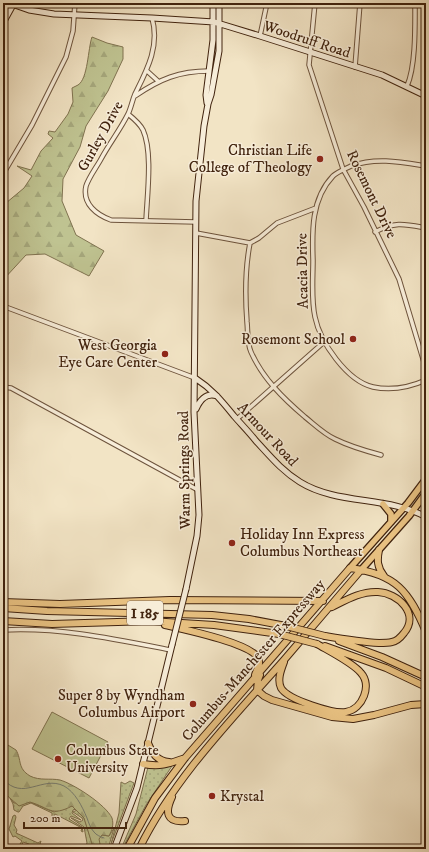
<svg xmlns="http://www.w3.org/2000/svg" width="429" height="852" viewBox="0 0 429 852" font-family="'IM FELL DW Pica',serif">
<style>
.grass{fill:url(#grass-dots);stroke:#807350}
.forest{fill:url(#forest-firs);stroke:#807350}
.pitch{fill:#bfc391;stroke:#807350}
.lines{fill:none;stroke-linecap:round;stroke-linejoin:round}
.stream{stroke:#788075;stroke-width:1}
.street-casing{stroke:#6d533c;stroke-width:5.5}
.secondary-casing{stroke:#41230e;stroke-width:7}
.primary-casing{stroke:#41230e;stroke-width:8}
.highway-casing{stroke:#41230e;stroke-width:8}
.street{stroke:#f7edd9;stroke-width:3.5}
.secondary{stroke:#f7edd9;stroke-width:5}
.primary{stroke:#e9c282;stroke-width:5.5}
.highway{stroke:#e9c282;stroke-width:6}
.secondary-bridge-casing{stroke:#41230e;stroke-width:7;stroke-linecap:butt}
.highway-bridge-casing{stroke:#41230e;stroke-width:8;stroke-linecap:butt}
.secondary-bridge{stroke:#f7edd9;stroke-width:5}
.highway-bridge{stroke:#e9c282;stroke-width:6}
.poi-dot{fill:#8f2418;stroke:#f7edd9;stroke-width:1.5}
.labels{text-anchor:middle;stroke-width:3;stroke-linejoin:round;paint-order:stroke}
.shield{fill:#f7edd9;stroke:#78604b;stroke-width:1}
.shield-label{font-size:14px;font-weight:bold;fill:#41230e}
.street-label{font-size:15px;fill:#41230e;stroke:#f7edd9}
.poi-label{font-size:15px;fill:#41230e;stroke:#f7edd9;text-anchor:end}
</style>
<defs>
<pattern id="grass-dots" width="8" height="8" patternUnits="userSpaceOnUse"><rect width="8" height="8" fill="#bfc391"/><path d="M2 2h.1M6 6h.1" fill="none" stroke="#a5a77c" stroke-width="1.8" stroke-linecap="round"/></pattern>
<pattern id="forest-firs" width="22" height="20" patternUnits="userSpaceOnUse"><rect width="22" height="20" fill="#bfc391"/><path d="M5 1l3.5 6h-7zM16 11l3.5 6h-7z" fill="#a5a77c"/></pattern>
</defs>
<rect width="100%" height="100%" fill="#f2e4c5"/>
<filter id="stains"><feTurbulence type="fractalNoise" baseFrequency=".005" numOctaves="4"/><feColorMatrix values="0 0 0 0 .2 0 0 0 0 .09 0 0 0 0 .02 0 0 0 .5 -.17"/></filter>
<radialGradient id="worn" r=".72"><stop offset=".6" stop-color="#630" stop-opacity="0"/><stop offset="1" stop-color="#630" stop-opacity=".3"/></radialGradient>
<path class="grass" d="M172,766L146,805L122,849H121L136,814L148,767Z
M130,781L134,783L111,844L119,813L121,782L125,784Z
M10,798L14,803L30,802L54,812L72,806L76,809L73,810L72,813L81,820L71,816L69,819L82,827L83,832L81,831L82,828L55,814L54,816H52V813L31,803L23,806L19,812H18L14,810L13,804Z
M77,810L84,818L93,846L102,835L109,836L114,828L108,849H87L85,847L87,843L84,827L71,818H72L80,822L83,820L82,818L73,812Z
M13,816L15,815L16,817L14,825L17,830L16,833L38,843L41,841L40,844L50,849H37L30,846L29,844L23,842L22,845L20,844L22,841L15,836L13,837L9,829Z"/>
<path class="forest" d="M92,37L107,43L123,47V59L108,91L86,126L80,147L63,179L62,201L76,235L104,251L89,276L45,254L26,255L3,280V209L6,203L24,188L32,176L17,166L31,170L41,151L53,138L48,134L49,131L55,132L68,114L73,102L72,88C74,87 76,86 78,85C88,79 88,48 92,37Z
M3,742L16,750C22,760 17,768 30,776C40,781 50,778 60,780C74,784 106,805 112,818C114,825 112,830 109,836L102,835L99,839L100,844L95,848L93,847L84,818L72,806C51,817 50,808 30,802L19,806L3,792Z"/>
<path class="pitch" d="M52,712L108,742L89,778L32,749Z"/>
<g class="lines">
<path class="stream" d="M3,779C23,802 42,775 64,786C75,792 82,806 87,818C89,823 90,828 94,832C96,835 101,837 104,838"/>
<defs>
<path id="street" d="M315,3L309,65L343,169L364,207L399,279L426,369
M152,18C160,46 147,70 135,94C132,101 131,108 128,114C120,130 109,144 101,159C96,168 89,177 86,186C82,204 97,215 111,220L196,222
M260,36L267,3
M355,67L360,3
M147,71L158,81
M407,86C416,66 415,25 415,3
M135,96C160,79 179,71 209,71
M128,114C133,118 140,124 143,130C153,152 147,196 146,221
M426,166C401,162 376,157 351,166C345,169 337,172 333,176C311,199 312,232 313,260C313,279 311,299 315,317C320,342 347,381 373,387C392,391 408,388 426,380
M3,174L32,125L66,57L73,31L75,3
M375,232C395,221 405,224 426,228
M196,233L250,243L259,238L277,223L316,208
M250,243C245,269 245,296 247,322C248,332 247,343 251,352C263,379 284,399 305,417C315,425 324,434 335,439C349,446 366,451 381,455
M3,306L195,378
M3,387L11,388L198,490
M237,419L324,342
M3,630C60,627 115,639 171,650"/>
<path id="secondary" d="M9,3L29,10L54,14L152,18L214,22L260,36L382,75L426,96
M3,23L14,3
M207,103L206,95L213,40V3
M195,378C212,389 221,400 234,416C241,424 249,432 256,441C270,456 282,471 300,482C337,505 388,496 426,517
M196,409C200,400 206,392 217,396
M186,589L197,536L199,515L194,412L196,201L204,126L208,104L211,95L219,51V3
M114,849L137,788L172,645"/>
<path id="primary" d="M383,504L391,514V522
M350,568L408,503L426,479
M361,570L409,516L426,493"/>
<path id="highway" d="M379,550C377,560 377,567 384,576
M3,602L60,604L170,600L323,601
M3,608L47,611L212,615L249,619L286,626
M3,621L52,624L150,621L214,625L279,634
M165,625C182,629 251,643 258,658C261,664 257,669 255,675
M325,636C343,639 361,642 379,643C383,643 388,643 392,642C397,641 401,637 404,633C420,614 398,593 378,592C361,591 346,600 332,607
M339,641L382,657L426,677
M325,646L386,668L426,687
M284,662C281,670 277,680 281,688C288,700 334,714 346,712C363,709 372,685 361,673C353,663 329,651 317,644
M260,675L258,680L257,690L264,696L272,700L332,717L353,719L374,715L411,705L426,704
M148,743C152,753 157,761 169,762
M143,764C161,767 168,764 185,758
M172,797C165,812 166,823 185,821
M127,849L155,798L185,758L350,568C396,574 409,591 426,632
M139,849C174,778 232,719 284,660C310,630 335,600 361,570"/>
</defs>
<use href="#street" class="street-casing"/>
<use href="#secondary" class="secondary-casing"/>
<use href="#primary" class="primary-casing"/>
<use href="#highway" class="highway-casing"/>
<use href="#street" class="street"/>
<use href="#secondary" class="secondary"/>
<use href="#primary" class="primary"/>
<use href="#highway" class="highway"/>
<defs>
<path id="secondary-bridge" d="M172,645L186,589"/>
<path id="highway-bridge" d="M286,626L325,636
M279,634L317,644"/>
</defs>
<use href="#secondary-bridge" class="secondary-bridge-casing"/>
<use href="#highway-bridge" class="highway-bridge-casing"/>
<use href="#secondary-bridge" class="secondary-bridge"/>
<use href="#highway-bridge" class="highway-bridge"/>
</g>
<g class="poi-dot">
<circle cx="320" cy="159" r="4"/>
<circle cx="353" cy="339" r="4"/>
<circle cx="165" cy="354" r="4"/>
<circle cx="232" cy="543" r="4"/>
<circle cx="193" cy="704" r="4"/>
<circle cx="58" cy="759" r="4"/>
<circle cx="212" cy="796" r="4"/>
</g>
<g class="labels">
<rect class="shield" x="127" y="601" width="36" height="24" rx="3"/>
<g class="shield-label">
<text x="145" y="618">I 185</text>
</g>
<g class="street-label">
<text transform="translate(307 39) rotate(18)" y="5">Woodruff Road</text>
<text transform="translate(100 136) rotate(-61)" y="5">Gurley Drive</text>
<text transform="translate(372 194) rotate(64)" y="5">Rosemont Drive</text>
<text transform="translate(302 271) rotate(-91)" y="5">Acacia Drive</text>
<text transform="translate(268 434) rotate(47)" y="5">Armour Road</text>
<text transform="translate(184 470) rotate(-91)" y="5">Warm Springs Road</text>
<text transform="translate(253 660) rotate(-49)" y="5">Columbus-Manchester Expressway</text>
</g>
<g class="poi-label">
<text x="312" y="155">Christian Life<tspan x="312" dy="17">College of Theology</tspan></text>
<text x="345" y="344">Rosemont School</text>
<text x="157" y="350">West Georgia<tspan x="157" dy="17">Eye Care Center</tspan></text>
<text x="240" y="539" text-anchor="start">Holiday Inn Express<tspan x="240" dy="17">Columbus Northeast</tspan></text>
<text x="185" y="700">Super 8 by Wyndham<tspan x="185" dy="17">Columbus Airport</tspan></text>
<text x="66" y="755" text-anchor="start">Columbus State<tspan x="66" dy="17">University</tspan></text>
<text x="220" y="801" text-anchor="start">Krystal</text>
</g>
</g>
<rect width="429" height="852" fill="none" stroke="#f2e4c5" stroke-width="16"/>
<rect x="4" y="4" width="421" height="844" fill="none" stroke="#41230e" stroke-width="2"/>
<rect x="8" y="8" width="413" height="836" fill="none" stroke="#41230e"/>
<path d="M24 822v6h102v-6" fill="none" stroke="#41230e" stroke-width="2"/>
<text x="30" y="822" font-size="12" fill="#41230e" stroke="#f7edd9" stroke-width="3" paint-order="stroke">200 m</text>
<rect width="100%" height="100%" filter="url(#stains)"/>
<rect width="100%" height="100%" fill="url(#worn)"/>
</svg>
